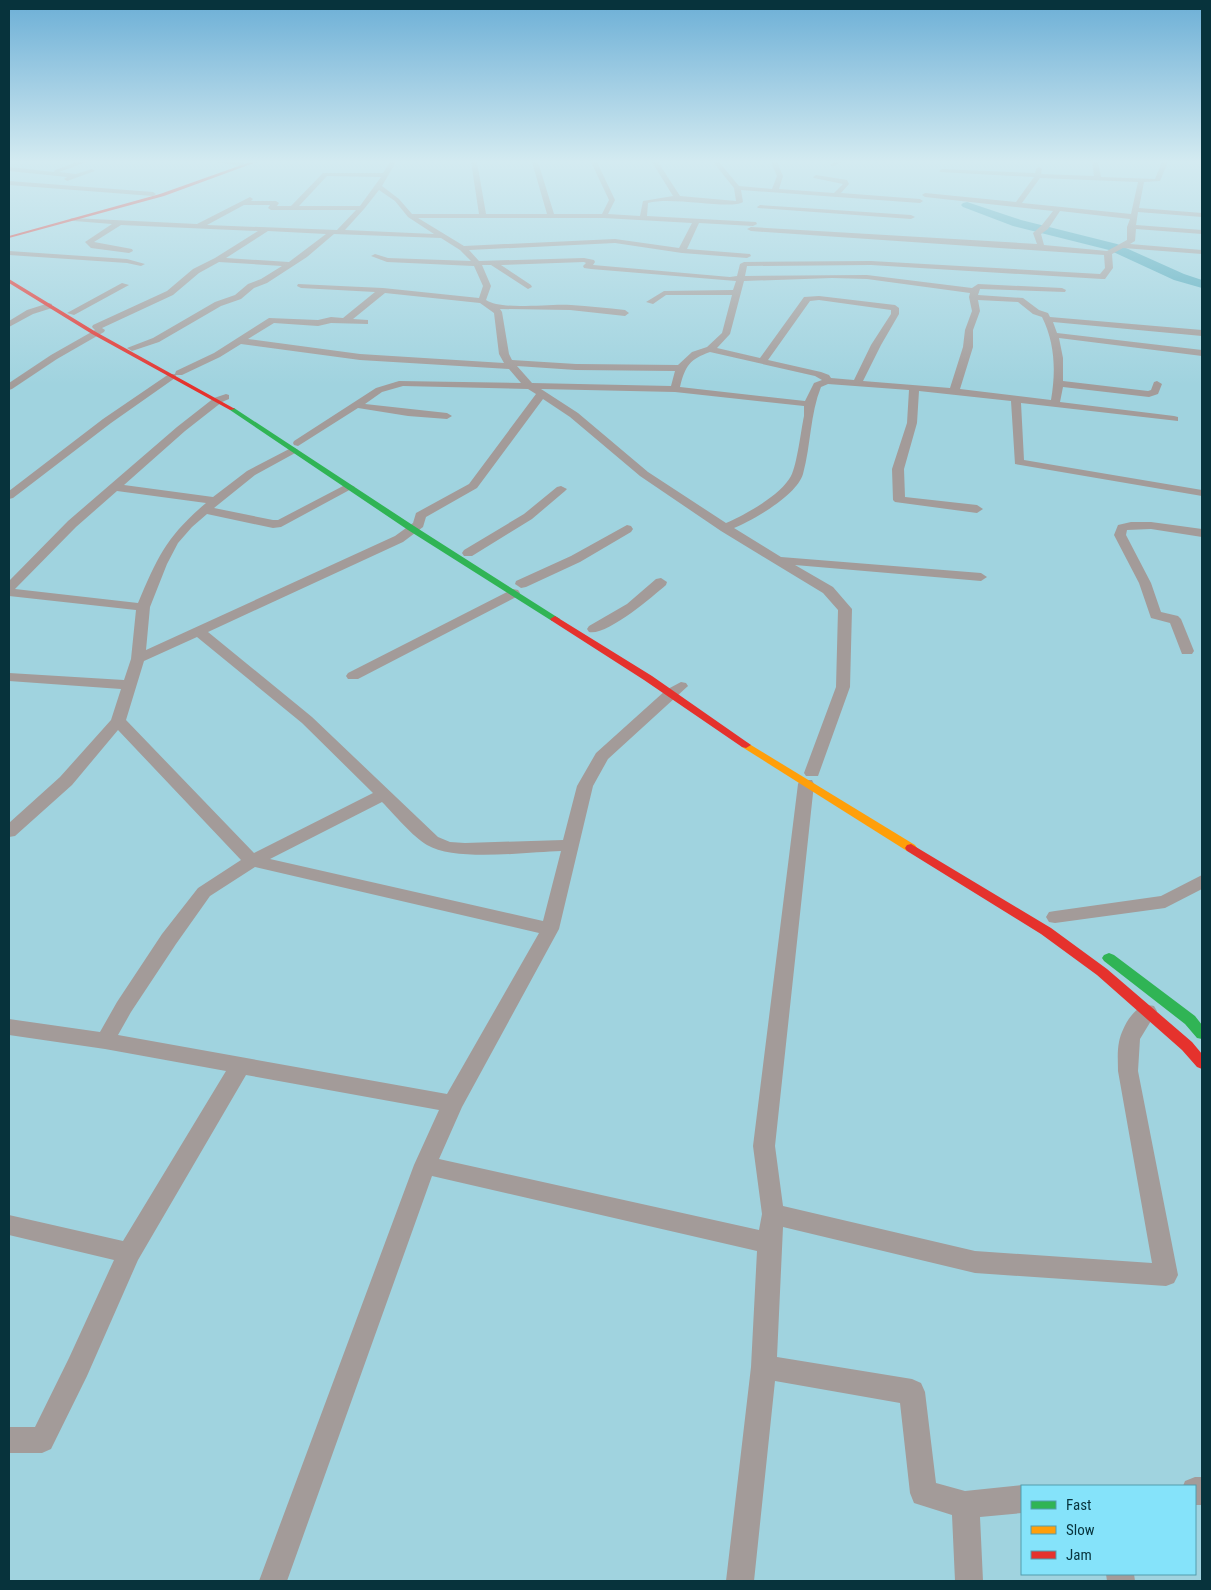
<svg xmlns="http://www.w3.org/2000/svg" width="1211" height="1590" viewBox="0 0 1211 1590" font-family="'Roboto Condensed',sans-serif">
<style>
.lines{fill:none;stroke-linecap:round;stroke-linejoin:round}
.river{fill:#52a8ba;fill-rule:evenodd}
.street{fill:#a39b99;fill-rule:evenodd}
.fast{fill:#30b455;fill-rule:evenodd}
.slow{fill:#ff9f0a;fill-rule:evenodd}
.jam{fill:#e5322d;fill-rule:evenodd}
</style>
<rect width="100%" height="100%" fill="#a0d3df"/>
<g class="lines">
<path class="river" d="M967,202L1021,220L1117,244L1184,274L1202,280V288L1174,280L1109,250L1013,226L963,207L961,205L963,203Z"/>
<path class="street" d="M77,162H87L59,172L76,174L92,169L95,171L67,181L64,179L67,177L9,171V167L54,172L55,170Z
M216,162H241L244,164L241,166Z
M390,162H396L382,186L399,199L412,214H479L471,162H477L486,214H547L532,162H538L554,214H602L609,200L591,162H597L615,200L608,214L640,216L643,201L673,196L652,162H658L680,196L736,201L734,188L713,162H719L739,186L772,189L777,176L771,162H777L783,176L779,189L834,193L843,184L814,178L813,177L816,175L847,180L849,184L841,193L920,199L923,201L920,203L741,190L743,202C730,210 673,196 648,203L647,216L756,222L757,224L753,226L699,223L687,249L750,254L751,256L747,258L682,253L615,243L469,250L479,261L584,258L594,260L595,262L593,265L730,277L737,276L740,264L744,262L871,261L1100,274L1105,268L1104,255L751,231L747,229L751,227L1037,244L1033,233L1042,225L1053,211L925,197L922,195L925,193L1016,202L1034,177L940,172L939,171L942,169L1035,173L1036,169L1039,167L1042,169L1041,174L1094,176L1092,162H1098L1101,177L1155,179L1162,162H1168L1160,181L1144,182L1139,208L1202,213V217L1138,212L1136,225L1202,230V234L1136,229L1135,241L1130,244L1202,250V254L1123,248L1112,254L1113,268L1105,279H1102L871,265L747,266L745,276L867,275L972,288L978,284L1062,288L1066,290L1065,292L980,289L978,295L1023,298L1039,310L1048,313L1050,317L1202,330V336L1053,322L1057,333L1202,350V356L1059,338L1063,358V381L1148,391L1151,390L1154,382L1157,381L1162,384L1158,394L1149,397L1063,387L1060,402L1174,416L1178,417V421L1021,403L1024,460L1202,490V496L1015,464L1011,401L919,391L917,423L904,469L905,497L977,505L983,509L977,513L895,502L893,500L892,469L907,423L909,390L828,384L821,387C810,414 811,445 803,474C797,495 754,520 734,528L781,557L981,573L987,577L981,581L795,565L833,587L852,609L850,687L818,776H806L804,773L836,687L838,610L823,593L721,531L640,476L570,417L543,399L477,488L426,517L423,527L403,542L208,632L312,717L438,837L450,842L465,843L563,840L577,786L596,753L666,690L681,682L686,683L688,686L608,759L593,786L559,929L462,1107L439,1159L759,1230L762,1214L753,1146L798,784L800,780H812L814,784L775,1146L783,1206L975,1251L1152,1263L1118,1071C1118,1062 1117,1052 1119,1042C1122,1027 1136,1000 1154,1006L1157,1011L1140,1039L1138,1071L1178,1275L1174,1283L1166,1286L975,1273L783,1227L777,1357L912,1379L921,1383L925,1392L936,1483L965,1491L1022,1485L1024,1486H1022V1513L980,1517L983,1581H955L952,1515L914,1503L910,1493L900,1403L775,1381L754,1581H726L751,1367L757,1251L432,1176L287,1581H259L414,1165L439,1110L246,1075L138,1260L87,1376L51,1449L42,1453H9V1427H35L69,1358L114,1260L9,1235V1215L123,1241L226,1071L105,1049L9,1035V1019L100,1032L117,1002L162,934L198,888L241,860L118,730L72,785L15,836L9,837V823L60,777L111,720L121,689L9,681V673L124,680L131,659L136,610L9,596V581L68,521L177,427L214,398L226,394L229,395V399L222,402L185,431L124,485L213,497L247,471L293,447L298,450L297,452L255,475L214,508L273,520H278L345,485L349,484L355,487L281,527L273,528L207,514L192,527L178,543L167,564L150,607L146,650L395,536L413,523L416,513L469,484L536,394L528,389L403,386L382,392L365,404L447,413L452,416L447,419L408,416L358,408L298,446L294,445L293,443L294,441L376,388L399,381L521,383L509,369L360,360L241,344L220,357L182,375H176L175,378L111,423L13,498L9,499V491L103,419L169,374H175L176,371L214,353L269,318L318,320L331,317L343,318L375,292L301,288L297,286L298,284L383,288L479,298L483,286L474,266L387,262L371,256L375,254L388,258L471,261L460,250L441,238L334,234L307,257L267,283L254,288L241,299L221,306L159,342L132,351L127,348L153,338L215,302L235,295L248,284L261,279L282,266L219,262L199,273L173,295L102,328L105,330L104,332L57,359L12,389L9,390V383L51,355L95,330L92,327L93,325L167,291L193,269L215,258L258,231L121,225L94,242L132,249L133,251L129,253L91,248L85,242L112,224L74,221L70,219L72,218L197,224L250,197L253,199L251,201H276L279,203L277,206H291L323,173H383ZM327,176L381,177L360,206H299ZM1040,178L1138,182L1131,214L1022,203ZM379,190L395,201L408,217L434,234L345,230L364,209ZM244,205H270L268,208L271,210H356L337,230L207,225ZM1060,211L1130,219L1127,227V240L1107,251L1044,245L1041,234L1048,229ZM418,218H604L692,223L679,248L615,239L464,246ZM268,231L326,234L289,262L226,258ZM584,262L586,263L583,266L584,268L591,269L736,281L733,290L664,291L646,302L653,304L666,295H732L722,333L707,347L692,352L678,365L576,364L512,360L509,354L502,312L500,309L570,310L625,316L629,313L625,310C607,308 589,306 571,305C551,303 502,311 486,300L491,286L482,265H491L528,289L532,287L531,285L501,265ZM832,278L867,279L970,293L969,297L972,311L965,330L963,347L950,388L863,381L881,345L899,314V308L895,305L819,296L804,297L760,358L717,348L730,334L744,281ZM385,293L480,303L494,313L499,354L504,363L360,354L248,339L274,323L318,326L331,323L368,324V320L353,319ZM819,300L891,310V314L871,345L854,380L831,378L829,375L821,372L768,360L810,301ZM978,300L1018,302L1033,314L1042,317C1055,343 1056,371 1051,400L960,389L973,347V330L980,311ZM710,352L815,376L822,380L814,383L805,401L680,387C685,366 690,359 710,352ZM517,366L576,370L675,371L671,386L532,383ZM541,389L675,392L804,406V416C801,430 797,465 791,476C781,495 745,515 726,523L648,472L578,413ZM117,491L206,503C167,536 158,556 138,603L15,589L76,527ZM197,637L302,723L373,793L254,853L126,720L144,661ZM382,802C394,814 413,837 427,845C455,862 527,852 561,851L543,921L270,859ZM255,867L539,933L447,1094L118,1035L131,1012L176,944L210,896Z
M834,162H842L835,166H831V164Z
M9,181L153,192L156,194L153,196L9,185Z
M760,205L911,215L915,217L911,219L758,208L757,207Z
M9,251L127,259L145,264L141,266L127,263L9,255Z
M122,283L129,285L74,315L67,313Z
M49,303L52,304V308L33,314L9,327V321L27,310Z
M561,486L567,489L565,491L532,519L472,556H464L462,553L464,550L524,514L557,487Z
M1131,522H1151L1202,529V537L1151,529L1127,530L1126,535L1151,583L1161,612L1178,616L1181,619L1194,651L1192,654H1182L1170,623L1151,618L1139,583L1114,535L1118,525Z
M627,525L631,526L633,529L631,532L580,562L526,587L521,588L515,584L516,581L571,556Z
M661,578L667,582L666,585C652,597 607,636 589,632L587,629L589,626L627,604L656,579Z
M513,589L518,590L520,593L518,596L358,679H348L346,676L348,673Z
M1202,875V889L1165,908L1055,923L1049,922L1046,917L1049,912L1055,911L1161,896Z
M1195,1477H1202V1505H1195V1486H1183L1185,1481Z
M1106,1574H1134L1135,1581H1107Z"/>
<path class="fast" d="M230,408H234L414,526L560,619L558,621H552L408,530L230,410Z
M1109,953L1114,955L1195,1016L1202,1025V1039L1197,1038L1185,1024L1104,961L1102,958L1104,955Z"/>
<path class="slow" d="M746,742L915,845L917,848L915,851H907L742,747L741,745Z"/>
<path class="jam" d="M250,162H257L164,196L9,238V236L160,194Z
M9,279L96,332L235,409L230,410L92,334L9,283Z
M555,616L652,676L751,745L746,748L742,747L644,680L552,621L550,619Z
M911,844L1051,928L1107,969L1192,1042L1202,1054V1069L1197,1067L1182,1050L1097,975L1041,934L907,851L905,848L907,845Z"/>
</g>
<linearGradient id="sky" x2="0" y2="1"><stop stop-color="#6cafd6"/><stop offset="0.42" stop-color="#d4ebf1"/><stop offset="1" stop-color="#d4ebf1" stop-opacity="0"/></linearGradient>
<rect width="1211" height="385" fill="url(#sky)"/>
<rect width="1211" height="1590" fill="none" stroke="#07333c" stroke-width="20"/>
<rect x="1021" y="1485" width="175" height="90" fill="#85e3fa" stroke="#539dae"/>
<rect x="1031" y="1501" width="25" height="8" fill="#30b455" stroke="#539dae"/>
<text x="1066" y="1510" font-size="15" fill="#07333c">Fast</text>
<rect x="1031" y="1526" width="25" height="8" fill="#ff9f0a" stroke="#539dae"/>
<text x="1066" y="1535" font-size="15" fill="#07333c">Slow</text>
<rect x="1031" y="1551" width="25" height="8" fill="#e5322d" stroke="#539dae"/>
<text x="1066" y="1560" font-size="15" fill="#07333c">Jam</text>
</svg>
